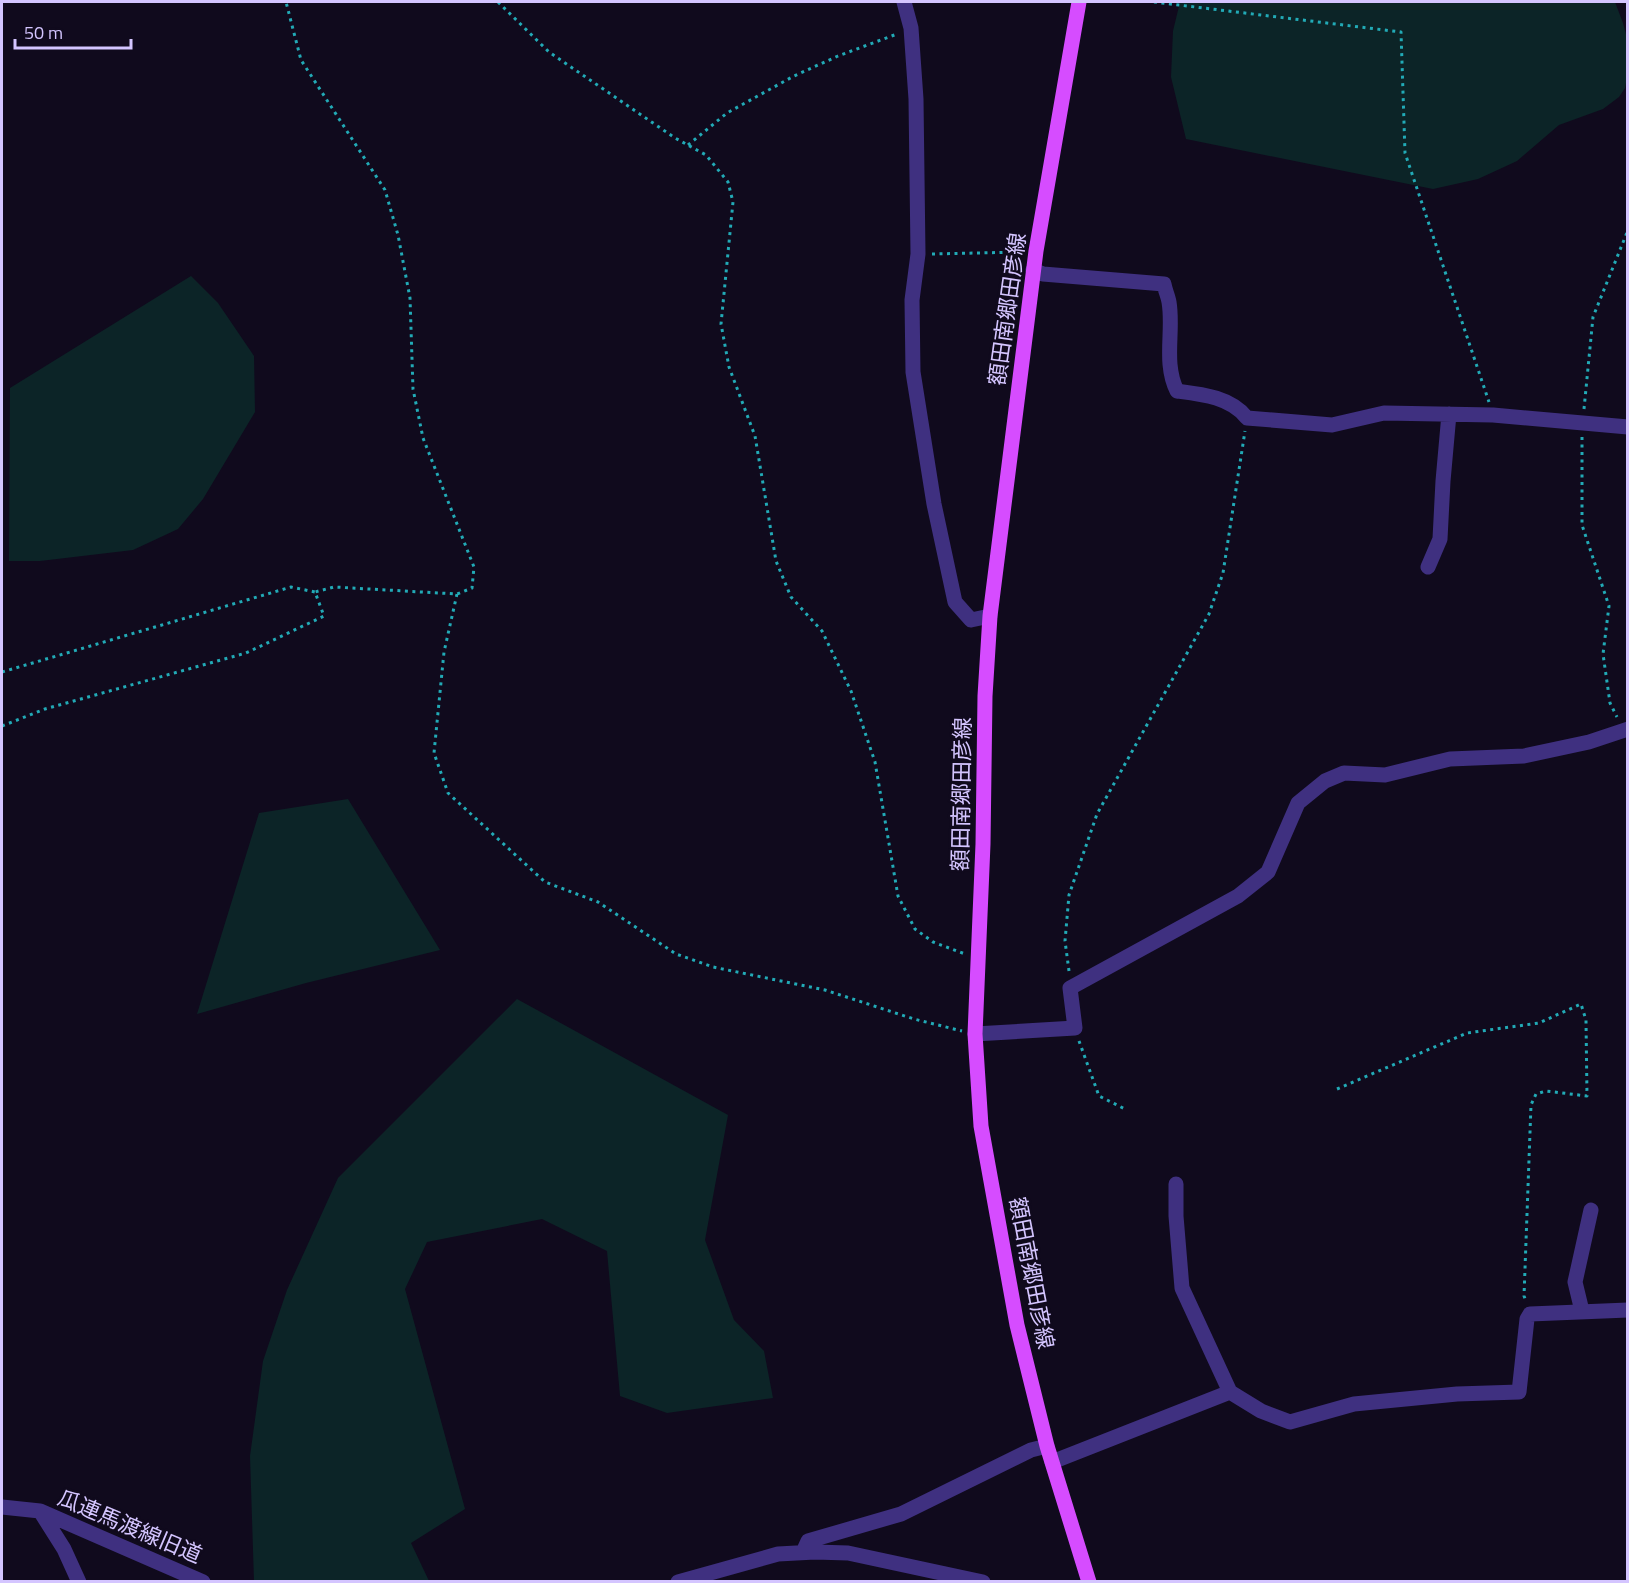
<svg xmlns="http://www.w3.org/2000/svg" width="1629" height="1583" viewBox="0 0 1629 1583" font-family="'Titillium Web','Noto Sans JP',sans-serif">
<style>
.green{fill:#0c2427}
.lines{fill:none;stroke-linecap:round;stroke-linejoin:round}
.path{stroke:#22aab6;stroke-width:3;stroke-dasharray:3 4.5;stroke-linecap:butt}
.minor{stroke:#3f3080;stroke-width:15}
.major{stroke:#d64cff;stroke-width:15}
.labels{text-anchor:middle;stroke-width:5;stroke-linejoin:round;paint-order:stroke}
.street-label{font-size:22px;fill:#d4c5ff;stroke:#100a1d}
</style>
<rect width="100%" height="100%" fill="#100a1d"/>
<path class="green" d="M1180,2H1615L1623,23L1628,42L1627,78L1625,88L1619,97L1603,109L1559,125L1517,161L1478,179L1433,189L1186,139L1171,77L1173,31Z
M191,276L218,303L254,356L255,412L203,499L178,529L133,550L40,561H9L10,388Z
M348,799L440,950L306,983L197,1014L259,813Z
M517,999L728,1115L705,1240L734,1320L764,1351L773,1398L667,1413L620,1396L607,1251L542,1219L427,1242L405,1289L465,1509L411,1543L429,1581H254L250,1456L263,1361L287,1290L338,1178Z"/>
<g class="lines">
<path class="path" d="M498,2L549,52L675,138L706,155L728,182L733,202L721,324L729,367L755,436L776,561L791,597L822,631L851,691L875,762L898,896L915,929L933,942L965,954
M1154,2L1401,32L1405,153L1489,402
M688,145L727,113L794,76L838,56L897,34
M932,254L1021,252
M1584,409L1593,317L1628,230
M1582,437V525L1609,606L1603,654L1610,703L1617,717
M457,594L444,652L434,753L448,793L545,882L598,902L676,954L713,967L825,990L914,1019L962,1031
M2,672L291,587L315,592
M2,726L45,709L246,653L324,616L315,592L334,587L457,594L472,588L474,567L423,438L413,389L410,298L398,235L385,190L301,60L286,2
M1069,971L1065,941L1069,895L1097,814L1209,614L1223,573L1245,431
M1079,1041L1099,1096L1125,1109
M1337,1089L1467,1033L1539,1023L1581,1004L1586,1020L1587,1096L1546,1091L1536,1094L1531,1105L1524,1296L1526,1301"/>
<path class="minor" d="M904,2L911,28L916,99L918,254L912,300L913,372L934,504L955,602L971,620L990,616
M1033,270L1043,274L1164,284C1165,290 1168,296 1169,302C1174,331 1163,363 1177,391C1201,394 1231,397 1247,418L1332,425L1384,413L1493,415L1628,427
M1428,567L1440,539L1443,481L1449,414
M975,1034L1075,1028L1070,988L1238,896L1268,872L1298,803L1325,781L1344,773L1385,775L1450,759L1524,756L1589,742L1628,729
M1176,1184V1216L1182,1288L1230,1392L1261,1411L1290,1422L1354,1404L1457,1394L1519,1392L1527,1319L1530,1314L1628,1310
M1582,1311L1575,1282L1591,1210
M1052,1462L1230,1392
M2,1507L40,1511L203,1582
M40,1511L64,1549L79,1582
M803,1552L808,1541L901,1514L1031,1450L1047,1446
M678,1582L778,1554L815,1552L848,1553L983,1582"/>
<path class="major" d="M1079,2L1036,251L990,616L985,696L983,844L975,1034L981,1126L1017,1325L1047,1446L1089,1582"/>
</g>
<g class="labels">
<g class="street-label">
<text transform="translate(1007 309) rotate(-82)" y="8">額田南郷田彦線</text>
<text transform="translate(961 794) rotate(-89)" y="8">額田南郷田彦線</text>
<text transform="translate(1032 1273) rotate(79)" y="8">額田南郷田彦線</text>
<text transform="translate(130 1526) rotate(23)" y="8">瓜連馬渡線旧道</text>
</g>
</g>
<rect width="1629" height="1583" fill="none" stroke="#d4c5ff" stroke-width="6"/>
<path d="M15 39v9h116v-9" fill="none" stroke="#d4c5ff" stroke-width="3"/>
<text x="24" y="39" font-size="18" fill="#d4c5ff" stroke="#100a1d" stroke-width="4.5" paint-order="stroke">50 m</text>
</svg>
